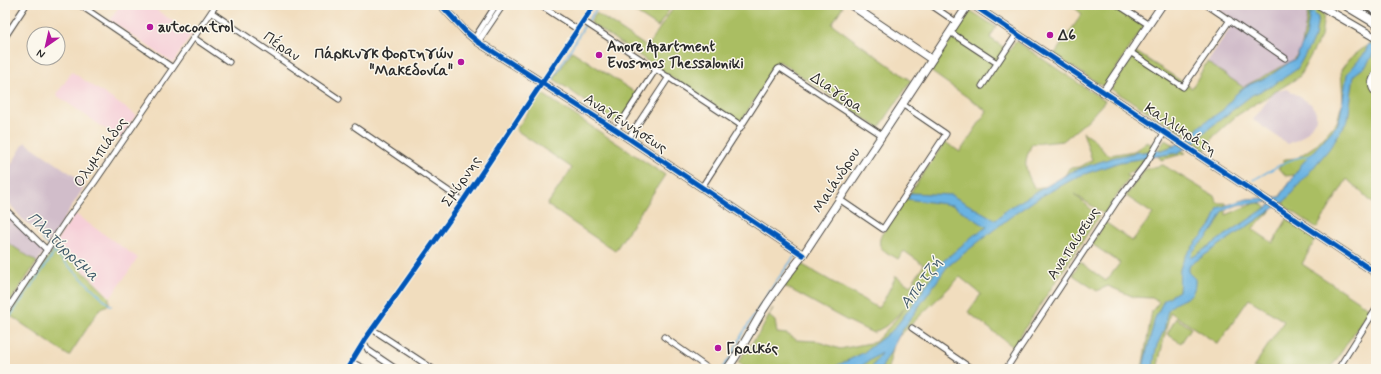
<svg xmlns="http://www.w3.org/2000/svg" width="1381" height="374" viewBox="0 0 1381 374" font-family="Mynerve,sans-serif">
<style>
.built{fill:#f6cfd8}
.industrial{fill:#d1bdca}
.green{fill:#aabe62;stroke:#6a7446}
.water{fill:#6ab3e2;stroke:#4a6f86;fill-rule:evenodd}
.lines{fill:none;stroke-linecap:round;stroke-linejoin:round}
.stream{stroke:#6ab3e2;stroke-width:1.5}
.minor-casing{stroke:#494641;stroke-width:7}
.tertiary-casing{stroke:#494641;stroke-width:9}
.secondary-casing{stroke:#494641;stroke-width:9}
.trunk-casing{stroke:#494641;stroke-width:11}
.minor{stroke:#fff;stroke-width:5}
.tertiary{stroke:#fff;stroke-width:7}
.secondary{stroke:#fff;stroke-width:7}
.trunk{stroke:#fff;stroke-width:9}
.cycleway-casing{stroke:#fbf7ec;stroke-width:8}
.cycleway{stroke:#0057b8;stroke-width:5}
.poi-dot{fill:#b5179e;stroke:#fbf7ec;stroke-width:1.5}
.labels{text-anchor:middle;stroke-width:3;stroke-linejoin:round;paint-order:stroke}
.poi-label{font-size:15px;font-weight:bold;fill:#2b2b2b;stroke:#fbf7ec;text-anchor:start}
.street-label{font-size:15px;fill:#2b2b2b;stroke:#fbf7ec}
.water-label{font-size:16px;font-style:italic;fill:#415b6b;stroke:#fbf7ec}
</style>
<rect width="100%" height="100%" fill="#fbf7ec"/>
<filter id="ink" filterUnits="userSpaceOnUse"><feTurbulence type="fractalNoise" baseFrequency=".025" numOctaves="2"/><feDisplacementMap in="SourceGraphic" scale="8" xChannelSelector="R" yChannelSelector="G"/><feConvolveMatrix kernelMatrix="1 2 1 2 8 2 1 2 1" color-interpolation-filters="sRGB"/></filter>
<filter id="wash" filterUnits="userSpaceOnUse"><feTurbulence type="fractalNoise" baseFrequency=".012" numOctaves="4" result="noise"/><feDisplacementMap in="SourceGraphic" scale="16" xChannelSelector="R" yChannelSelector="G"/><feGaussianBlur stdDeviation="0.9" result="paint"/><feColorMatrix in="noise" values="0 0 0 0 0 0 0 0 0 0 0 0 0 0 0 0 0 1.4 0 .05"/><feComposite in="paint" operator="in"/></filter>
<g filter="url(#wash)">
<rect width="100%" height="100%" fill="#f1ddbe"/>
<path class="built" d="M120,5H149L192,34L173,63L110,20Z
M72,72L136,115L120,139L56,95Z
M75,214L138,258L111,297L55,243Z"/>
<path class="industrial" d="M1211,5H1309L1301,50L1292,61L1243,87L1207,62L1235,21Z
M1287,89L1311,104L1316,112V119L1308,131L1299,139L1288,144L1253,120L1274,92Z
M25,142L86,184L48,244L35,230L22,219L5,198V175Z
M5,205L9,209L6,214L42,247L44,252L37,262L5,241Z"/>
<path class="green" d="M624,5H672L658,27Z
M675,5H841L843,6L832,24L911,81L879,128L779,61L740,123L592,24L591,20L596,13L647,47Z
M1071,5H1112L1144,26L1104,87L1054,55L1082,14Z
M1309,5H1312L1324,15L1321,37L1299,77L1236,116L1213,137L1208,148L1201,151L1187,135L1111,89L1136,52L1192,88L1207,62L1243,87L1292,61L1301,50Z
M971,11L996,27L990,38L1009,51L1016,41L1105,101L1088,120L1063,141L1032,144C1022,164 1025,170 1035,189L1054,185L1066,174L1069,168L1080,167L1092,160L1083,132L1095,140L1105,153L1110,155L1134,151L1147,142L1155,146L1138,168L1125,175L1130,177L1104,214L1074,194L1099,216L1019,337L1016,349L968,312L981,294L960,277L895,340L888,369H747L738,362L762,329L773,308L769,316L775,321L777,333L787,334L797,340L816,341L840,349L875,342L891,325L906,307L886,326L873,333L846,320L784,286L801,264L878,308L884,300L896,276L910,286L924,265L904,251L898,259C887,252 874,249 882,234L945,142L960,152L987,111L930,71Z
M1373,41L1376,43V206L1347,179L1317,228L1285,206L1283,202L1278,199L1295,175L1286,176L1279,168L1285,159L1297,158L1316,145L1337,122L1343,100L1341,70L1349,59Z
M572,51L639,95L619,125L554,79Z
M541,93L665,175L615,251L547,205L572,168L516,130Z
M1165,140L1186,153L1161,160L1156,153Z
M1163,165L1214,196L1218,203H1226V215L1258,202L1272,210L1252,229L1273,243L1287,219L1316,238L1302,264L1370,309L1330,369L1253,368L1284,321L1249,299L1218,344L1170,312L1157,369H1142L1152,311L1159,302L1152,298L1134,297L1108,286L1097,291L1073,275L1080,262L1106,281L1120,263L1092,244L1105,222L1132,241L1153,214L1126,196L1145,169Z
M5,241L37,262L6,308H5Z
M56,245L109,297V304L99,310L69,356L8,314Z
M1176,318L1191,328L1181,343L1167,334Z"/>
<path class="water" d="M1310,12L1318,17L1315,37L1297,69L1272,86L1252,95L1207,130L1193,144L1177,153L1120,162L1079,176L1038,198L1009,218L958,258L947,267L901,332L881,369H871L881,353L857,369H830L863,353L894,329L917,299L941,263L974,235L987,227L952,205L907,199L911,193L951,195L996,220L1007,209L1071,172L1111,158L1134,153L1162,150L1174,146L1190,137L1201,125L1223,110L1236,94L1246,86L1268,77L1296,58L1306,37Z
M1368,44L1376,46V49L1366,66L1354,75L1348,120L1329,149L1285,201L1190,265L1188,272L1195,279C1197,302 1178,297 1169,309C1165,316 1166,323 1164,330C1162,335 1159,340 1157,345C1155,352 1154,361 1153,369H1144V363L1155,318L1164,300L1179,291C1180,284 1179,276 1180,269C1184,252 1201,239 1211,225C1214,220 1216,214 1218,208L1247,199L1280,197L1301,165L1337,125L1340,117L1347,74L1365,53ZM1276,201L1193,257L1189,258C1194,247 1203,243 1210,234C1216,227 1219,219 1223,211L1238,205Z"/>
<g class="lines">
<path class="stream" d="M1313,16L1314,11
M553,79L583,28L599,5
M1253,180C1271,171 1290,156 1310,156
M42,239L48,245
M51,248L56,254L111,306
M1189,260L1192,252
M5,324L55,252
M722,369L732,355L741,336L775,283L794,257"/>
</g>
</g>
<g filter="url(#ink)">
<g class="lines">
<defs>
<path id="minor" d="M80,5L173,68
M540,5L577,29
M931,5L956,22
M1118,5L1149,25
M1207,5L1285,58
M211,12L339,99
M583,21L742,126
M950,32L997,63
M5,37L26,5
M194,38L229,62
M474,39L496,5
M478,42L503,5
M1130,52L1183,87L1230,20
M982,86L1016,35
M355,127L463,201
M616,130L656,69
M628,139L669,77
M702,187L778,69L780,68L882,135
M839,199L883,229L946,134L902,104
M8,212L47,250
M5,313L67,219L94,183L216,5
M912,328L972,369
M372,329L433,369
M664,337L709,369
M364,342L368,350L396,369
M351,362L365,369
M347,369L366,338L463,201L594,5
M1006,369L1117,201L1147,162L1164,133
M1338,369L1376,309"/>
<path id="tertiary" d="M441,5L466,32L478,42L616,130L803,255
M851,5L931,59
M973,5L1376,273
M1319,5L1376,38
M1376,74C1372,81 1370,86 1376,92
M1103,92L1162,5"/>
<path id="secondary" d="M727,369C741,351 751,330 763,310C775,291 789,273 803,255L968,5"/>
<path id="trunk" d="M1346,5L1376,23
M1368,5L1376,10"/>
</defs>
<use href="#minor" class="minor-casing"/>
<use href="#tertiary" class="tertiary-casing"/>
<use href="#secondary" class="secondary-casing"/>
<use href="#trunk" class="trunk-casing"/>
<use href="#minor" class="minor"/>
<use href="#tertiary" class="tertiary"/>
<use href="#secondary" class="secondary"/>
<use href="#trunk" class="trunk"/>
<defs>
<path id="cycleway" d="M441,5L466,32L478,42L616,130L803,255
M973,5L1376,273
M347,369L366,338L463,201L594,5"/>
</defs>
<use href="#cycleway" class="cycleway-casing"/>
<use href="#cycleway" class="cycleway"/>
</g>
</g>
<g class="poi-dot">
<circle cx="150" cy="27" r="4"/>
<circle cx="1050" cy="35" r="4"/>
<circle cx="599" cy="55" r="4"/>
<circle cx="461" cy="62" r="4"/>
<circle cx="718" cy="348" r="4"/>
</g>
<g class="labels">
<g class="poi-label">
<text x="158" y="32">autocontrol</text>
<text x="1058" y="40">Δ6</text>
<text x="607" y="51">Anore Apartment<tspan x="607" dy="17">Evosmos Thessaloniki</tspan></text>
<text x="453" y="58" text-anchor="end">Πάρκινγκ Φορτηγών<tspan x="453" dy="17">"Μακεδονία"</tspan></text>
<text x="726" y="353">Γραικός</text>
</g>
<g class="street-label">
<text transform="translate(282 46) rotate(34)" y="5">Πέραν</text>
<text transform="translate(837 92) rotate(34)" y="5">Διαγόρα</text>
<text transform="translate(626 123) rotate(33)" y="5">Αναγεννήσεως</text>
<text transform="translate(1181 129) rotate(33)" y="5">Καλλικράτη</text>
<text transform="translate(100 152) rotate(-55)" y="5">Ολυμπιάδος</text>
<text transform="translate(836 180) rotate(-57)" y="5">Μαιάνδρου</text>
<text transform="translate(461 181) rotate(-56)" y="5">Σμύρνης</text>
<text transform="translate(1073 243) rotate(-57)" y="5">Αναπαύσεως</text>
</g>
<g class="water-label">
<text transform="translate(64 246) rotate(44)" y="6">Πλατύρρεμα</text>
<text transform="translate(920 282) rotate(-54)" y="6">Απατζή</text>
</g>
</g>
<rect width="1381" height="374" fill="none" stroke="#fbf7ec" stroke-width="20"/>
<g transform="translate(46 46) rotate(214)"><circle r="19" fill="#fbf7ec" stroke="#a8a59f"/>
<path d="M0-3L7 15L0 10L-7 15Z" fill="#b5179e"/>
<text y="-6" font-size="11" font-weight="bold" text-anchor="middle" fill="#2b2b2b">N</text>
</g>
</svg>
